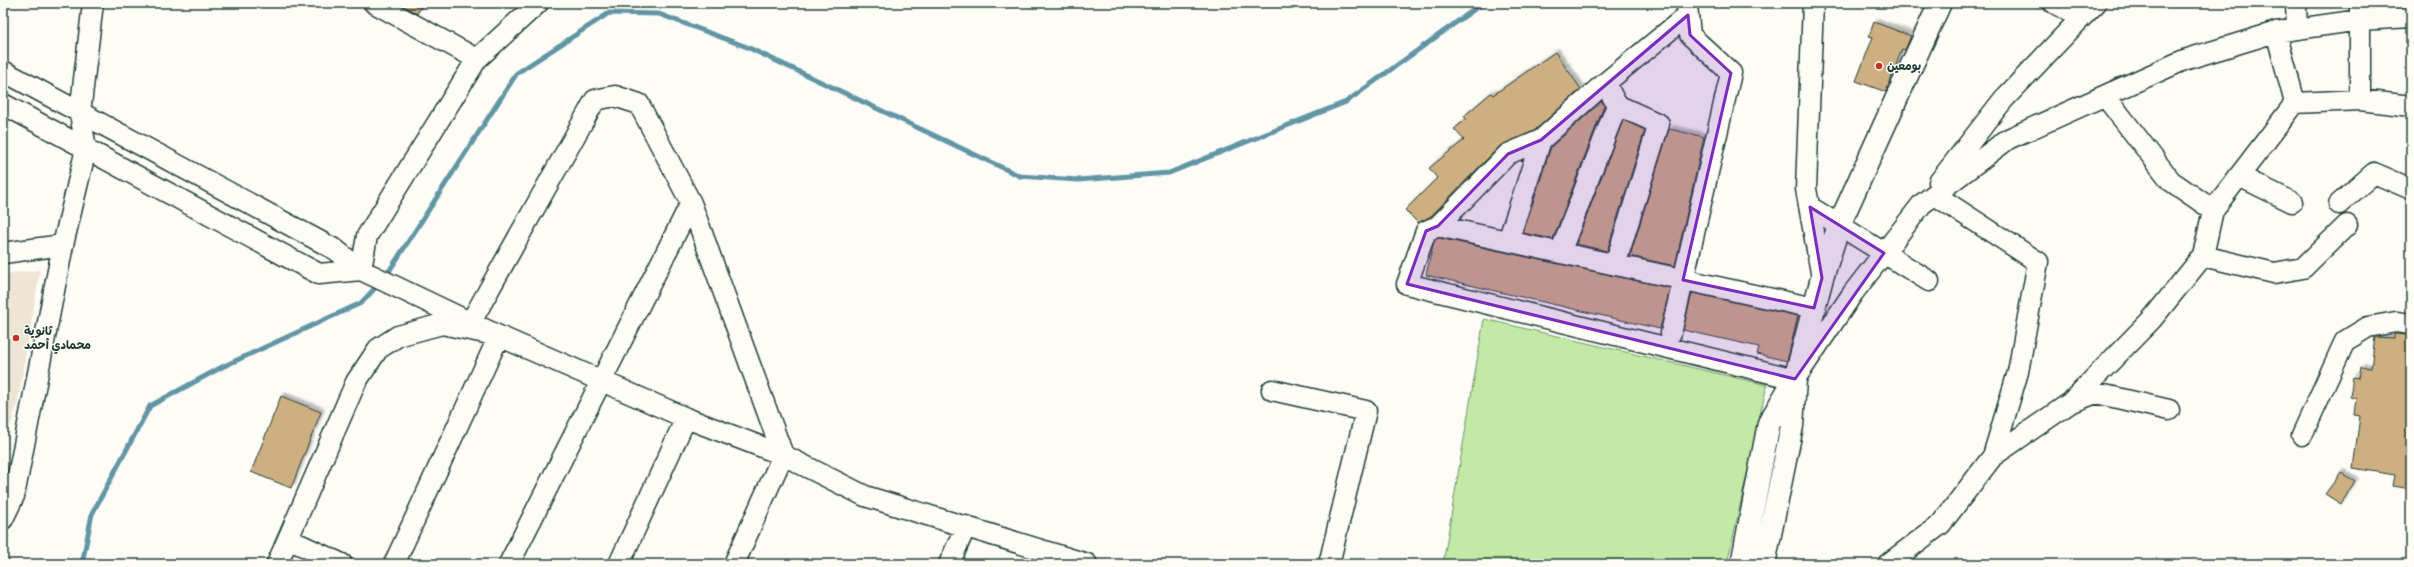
<svg xmlns="http://www.w3.org/2000/svg" width="2414" height="567" viewBox="0 0 2414 567" font-family="Itim,'Playpen Sans Arabic',sans-serif">
<style>
.built{fill:#efe5d4}
.green{fill:#c2eaa6;stroke:#70946d}
.lines{fill:none;stroke-linecap:round;stroke-linejoin:round}
.stream{stroke:#6296a5;stroke-width:5}
.building{fill:#ceaf82;stroke:#1f3d34;filter:url(#shadow)}
.minor-casing{stroke:#1f3d34;stroke-width:23}
.secondary-casing{stroke:#1f3d34;stroke-width:25}
.minor{stroke:#fdfcf7;stroke-width:20}
.secondary{stroke:#fdfcf7;stroke-width:22}
.marked{fill:#7b2cbf;fill-opacity:0.2;stroke:#7b2cbf;stroke-width:3;stroke-linejoin:round}
.poi-dot{fill:#c8321e;stroke:#fdfcf7;stroke-width:1.5}
.labels{text-anchor:middle;stroke-width:3;stroke-linejoin:round;paint-order:stroke}
.poi-label{font-size:12px;font-weight:bold;fill:#1f3d34;stroke:#fdfcf7;text-anchor:start}
</style>
<defs>
<filter id="shadow"><feDropShadow dx="3.5" dy="-3.5" stdDeviation="1" flood-color="#0004"/></filter>
</defs>
<rect width="100%" height="100%" fill="#fdfcf7"/>
<filter id="ink" filterUnits="userSpaceOnUse"><feTurbulence type="fractalNoise" baseFrequency=".025" numOctaves="2"/><feDisplacementMap in="SourceGraphic" scale="8" xChannelSelector="R" yChannelSelector="G"/><feConvolveMatrix kernelMatrix="1 2 1 2 8 2 1 2 1" color-interpolation-filters="sRGB"/></filter>
<g filter="url(#ink)">
<path class="built" d="M40,270L18,401L3,450V274Z"/>
<path class="green" d="M1484,319L1767,385L1727,564H1443Z"/>
<g class="lines">
<path class="stream" d="M386,276L517,73L609,13L659,14L747,47L1020,176L1078,180L1169,173L1346,102L1483,3
M82,564L92,514L150,406L222,367L361,303L379,284"/>
</g>
<path class="building" d="M398,3H423L417,14Z
M1874,22L1911,36L1905,50L1902,49L1886,92L1856,81L1873,37L1869,36Z
M1555,52L1581,89L1534,131L1500,146L1431,216L1418,223L1405,210L1437,178L1429,168L1464,140L1454,129L1466,119L1464,116L1491,93L1493,95Z
M1602,101L1604,106L1553,239L1523,233L1551,147Z
M1623,120L1645,130L1607,251L1576,244Z
M1669,129L1704,137L1675,266L1630,256Z
M1439,238L1670,288L1660,329L1426,275L1433,245L1435,240Z
M1692,293L1798,316L1787,361L1757,354L1759,347L1683,330Z
M2394,334L2411,335V489L2393,486L2395,475L2353,468L2360,416L2354,415L2356,398L2350,397L2353,377L2359,378L2361,367L2371,368L2375,337L2394,338Z
M281,396L321,412L291,488L251,472Z
M2341,473L2355,481L2341,504L2325,494Z"/>
<g class="lines">
<defs>
<path id="minor" d="M374,3L477,59
M1813,3L1806,189L1822,278
M1688,15L1598,89L1541,140L1508,154L1438,226L1426,231L1407,284L1795,379L1853,293L1922,204L2008,139L2184,60L2276,32L2297,29L2296,3
M2081,18L2096,3
M2297,29L2360,20V3
M2276,32L2295,103
M3,71L336,250L361,270L499,336L394,564
M1605,83L1617,105L1659,124L1615,265
M2105,96L2171,181L2213,210
M2360,100L2411,106
M3,104L319,274L361,270
M2239,176L2292,202
M1939,182L2003,100L2081,18L2054,3
M1935,195L2038,262L2018,372L1993,456
M2339,204L2374,173L2411,189
M1810,207L1929,281
M1438,226L1814,308
M1508,241L1541,140
M3,253L63,245
M1560,253L1617,105
M2203,256L2213,210L2295,103L2360,100V20L2411,17
M361,270L367,236L477,59L538,3
M467,329L595,100L615,96L639,104L691,203L783,455L734,564
M1671,333L1731,73L1690,35L1687,5
M1272,390L1366,411L1329,564
M2070,403L2152,319L2203,256L2274,273L2303,268L2347,225
M2302,435L2345,341L2368,327L2396,322L2411,324
M3,519L14,496L63,245L86,149L80,113L93,3
M288,539L342,564
M277,564L356,382L378,349L398,336L442,324L499,336L686,418L783,455L865,496L1087,564
M509,564L691,203
M619,564L686,418
M949,564L966,526
M1888,564L1941,524L1993,456L2070,403L2096,393L2169,410"/>
<path id="secondary" d="M1742,564L1769,423L1795,379L1822,278L1839,225L1940,3
M1764,564L1792,426L1795,380"/>
</defs>
<use href="#minor" class="minor-casing"/>
<use href="#secondary" class="secondary-casing"/>
<use href="#minor" class="minor"/>
<use href="#secondary" class="secondary"/>
</g>
</g>
<path class="marked" d="M1688,15L1690,35L1731,73L1683,280L1814,308L1822,278L1810,207L1884,253L1795,379L1407,284L1426,231L1438,226L1508,154L1541,140Z"/>
<g class="poi-dot">
<circle cx="1879" cy="66" r="4"/>
<circle cx="16" cy="338" r="4"/>
</g>
<g class="labels">
<g class="poi-label">
<text x="1887" y="70">بومعين</text>
<text x="24" y="335">ثانوية<tspan x="24" dy="14">محمادي أحمد</tspan></text>
</g>
</g>
<rect width="2414" height="567" fill="none" stroke="#fdfcf7" stroke-width="16"/>
<rect x="8" y="8" width="2398" height="551" fill="none" stroke="#1f3d34" stroke-width="1.5" filter="url(#ink)"/>
</svg>
